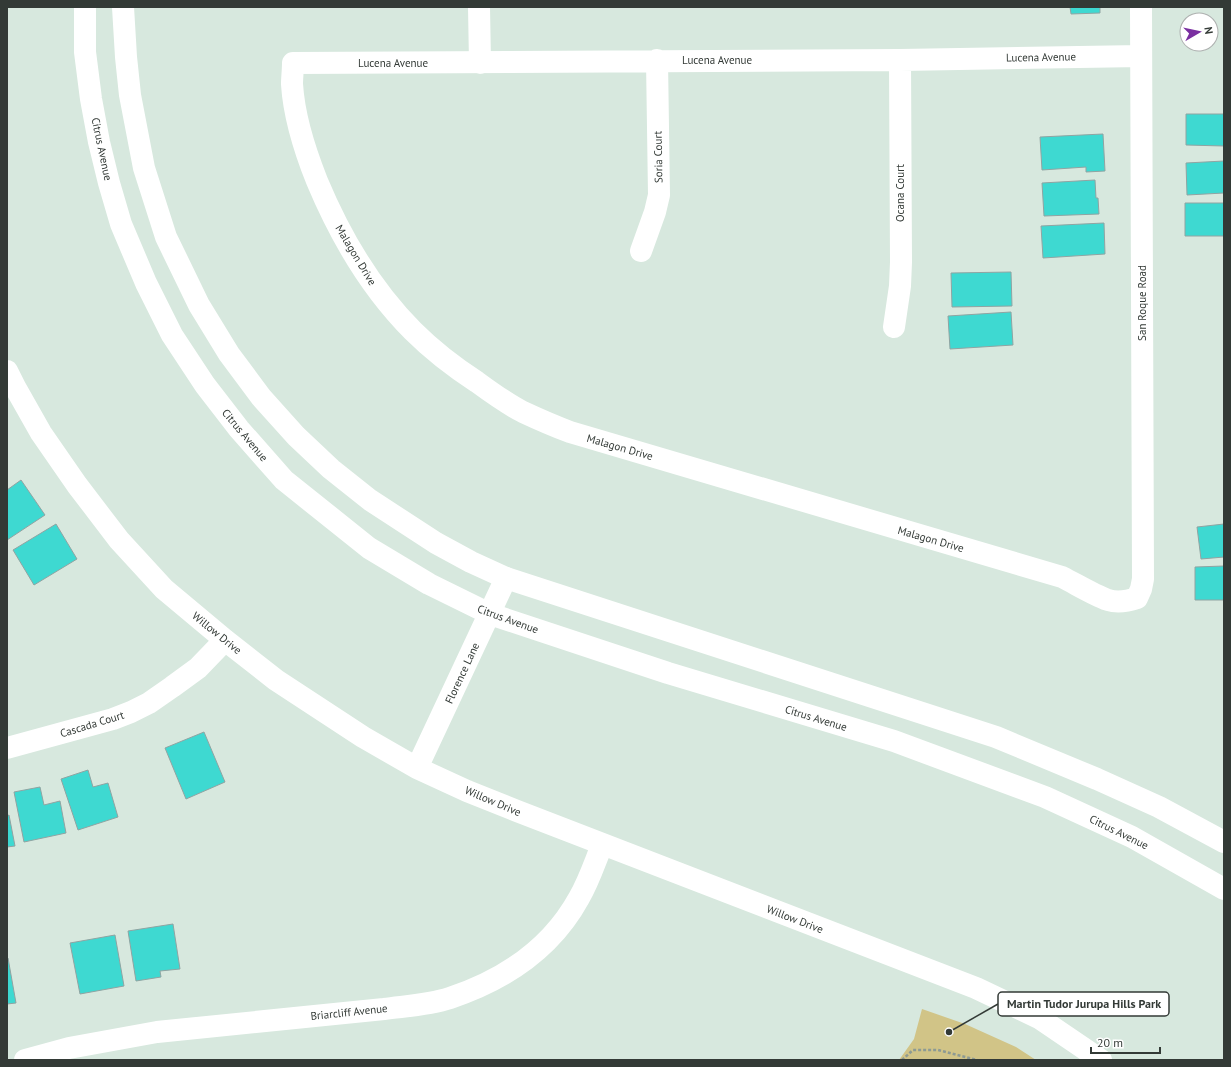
<svg xmlns="http://www.w3.org/2000/svg" width="1231" height="1067" viewBox="0 0 1231 1067" font-family="'PT Sans',sans-serif">
<style>
.green{fill:#d1c487}
.building{fill:#3ed9d1;stroke:#90a4a2}
.lines{fill:none;stroke-linecap:round;stroke-linejoin:round}
.path{stroke:#8d9a93;stroke-width:2.5;stroke-dasharray:3 2;stroke-linecap:butt}
.minor{stroke:#fff;stroke-width:22}
.tertiary{stroke:#fff;stroke-width:22}
.labels{text-anchor:middle;stroke-width:3;stroke-linejoin:round;paint-order:stroke}
.street-label{font-size:11px;fill:#333a36;stroke:#fff}
.leader{fill:none;stroke:#333a36;stroke-width:1.5}
.callout-dot{fill:#333a36;stroke:#fff;stroke-width:1.5}
.callout{fill:#fff;stroke:#333a36;stroke-width:1.5}
.callout-label{font-size:12px;text-anchor:middle;font-weight:bold;fill:#333a36}
</style>
<rect width="100%" height="100%" fill="#d7e8de"/>
<path class="green" d="M922,1009L965,1024L1016,1047L1036,1060H899L914,1039Z"/>
<path class="building" d="M1070,7H1100V13L1071,14Z
M1186,114H1224V146L1186,145Z
M1103,134L1105,171L1086,172V167L1042,170L1040,137Z
M1224,161V193L1187,195L1186,163Z
M1095,180L1096,198H1098L1099,214L1044,216L1042,183Z
M1185,203H1224V236H1185Z
M1104,223L1105,254L1043,258L1041,226Z
M1011,272L1012,306L952,307L951,273Z
M1011,312L1013,345L950,349L948,316Z
M21,480L45,515L7,540V490Z
M56,524L77,559L34,585L13,550Z
M1224,524V557L1201,559L1197,527Z
M1224,566V600H1195V567Z
M204,732L225,782L186,799L165,748Z
M88,770L93,787L108,783L118,817L78,830L61,779Z
M40,787L44,805L60,801L66,833L24,842L14,792Z
M9,815L15,846L7,847V816Z
M173,924L180,969L160,971L161,977L136,981L128,931Z
M115,935L124,986L80,994L70,943Z
M7,958H8L16,1003L7,1004Z"/>
<g class="lines">
<path class="path" d="M902,1060L913,1050H938L977,1060"/>
<path class="minor" d="M479,7L480,63
M1141,56L900,60L293,63C293,70 292,78 292,84C294,117 305,151 317,181C340,236 371,289 413,331C432,350 454,367 477,382C492,393 507,404 523,412C538,419 554,426 570,432L1062,577C1076,584 1094,595 1108,600C1118,603 1128,601 1137,598L1141,589L1143,579L1141,7
M641,251L655,212L659,195L657,60
M894,327L900,286L901,262L900,60
M7,371L15,387L41,433L77,485L119,540L164,589L225,640L276,680L363,737L417,768L467,791L517,811L976,988L1039,1018L1101,1060
M7,748L113,719L131,712L149,703L172,687L198,668L225,640
M417,768L506,578
M25,1060L69,1048L157,1032L384,1009C406,1006 429,1005 450,998C504,980 551,949 579,898C589,881 595,862 602,845"/>
<path class="tertiary" d="M85,7V52L91,99L99,142L109,183L121,224L146,283L172,335L205,385L239,429L284,480L369,548L429,584L490,614L668,673L894,741L1045,797L1132,837L1224,889
M123,7L126,57L130,95L144,168L166,237L199,305L229,354L261,397L296,436L331,469L370,500L436,543L471,562L506,578L996,737L1097,779L1159,807L1224,842"/>
</g>
<g class="labels">
<g class="street-label">
<text transform="translate(1041 57) rotate(-1)" y="4">Lucena Avenue</text>
<text x="717" y="64">Lucena Avenue</text>
<text x="393" y="67">Lucena Avenue</text>
<text transform="translate(102 149) rotate(78)" y="4">Citrus Avenue</text>
<text transform="translate(658 157) rotate(-91)" y="4">Soria Court</text>
<text transform="translate(900 193) rotate(-90)" y="4">Ocana Court</text>
<text transform="translate(356 255) rotate(59)" y="4">Malagon Drive</text>
<text transform="translate(1142 303) rotate(-90)" y="4">San Roque Road</text>
<text transform="translate(245 435) rotate(50)" y="4">Citrus Avenue</text>
<text transform="translate(620 447) rotate(16)" y="4">Malagon Drive</text>
<text transform="translate(931 539) rotate(16)" y="4">Malagon Drive</text>
<text transform="translate(508 619) rotate(20)" y="4">Citrus Avenue</text>
<text transform="translate(217 633) rotate(39)" y="4">Willow Drive</text>
<text transform="translate(462 673) rotate(-65)" y="4">Florence Lane</text>
<text transform="translate(816 718) rotate(17)" y="4">Citrus Avenue</text>
<text transform="translate(92 724) rotate(-17)" y="4">Cascada Court</text>
<text transform="translate(493 801) rotate(23)" y="4">Willow Drive</text>
<text transform="translate(1119 832) rotate(26)" y="4">Citrus Avenue</text>
<text transform="translate(795 919) rotate(21)" y="4">Willow Drive</text>
<text transform="translate(349 1012) rotate(-6)" y="4">Briarcliff Avenue</text>
</g>
</g>
<path class="leader" d="M949 1032L998 1004"/>
<circle class="callout-dot" cx="949" cy="1032" r="4"/>
<rect class="callout" x="998" y="992" width="171" height="24" rx="4"/>
<g class="callout-label">
<text x="1084" y="1008">Martin Tudor Jurupa Hills Park</text>
</g>
<rect width="1231" height="1067" fill="none" stroke="#333a36" stroke-width="16"/>
<g transform="translate(1199 32) rotate(81)"><circle r="19" fill="#ffffff" stroke="#adb0af"/>
<path d="M0-3L7 15L0 10L-7 15Z" fill="#7a2fa1"/>
<text y="-6" font-size="11" font-weight="bold" text-anchor="middle" fill="#333a36">N</text>
</g>
<path d="M1091 1047v6h69v-6" fill="none" stroke="#333a36" stroke-width="2"/>
<text x="1097" y="1047" font-size="12" fill="#333a36" stroke="#ffffff" stroke-width="3" paint-order="stroke">20 m</text>
</svg>
